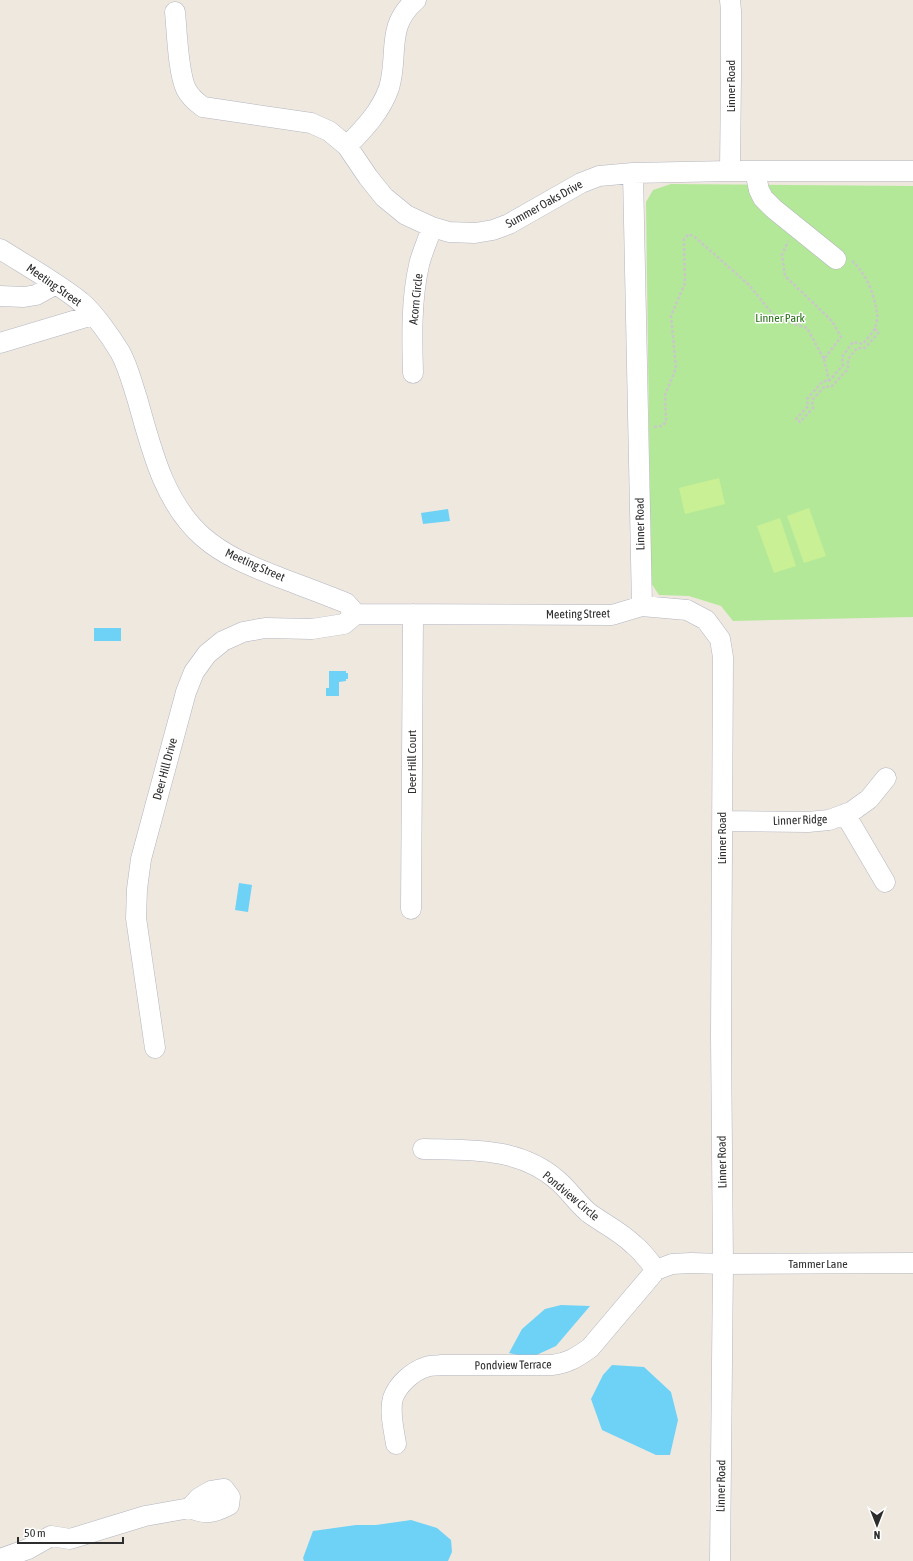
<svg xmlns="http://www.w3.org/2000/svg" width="913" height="1561" viewBox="0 0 913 1561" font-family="'Asap Condensed',sans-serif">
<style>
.green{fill:#b4e899}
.pitch{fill:#c9f094}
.water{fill:#6dd2f6}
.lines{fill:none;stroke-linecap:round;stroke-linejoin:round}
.minor-casing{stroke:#b3b5c1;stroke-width:21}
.path{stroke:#c8c8c8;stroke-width:2.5;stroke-dasharray:3 2;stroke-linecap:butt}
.minor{stroke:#fff;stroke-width:20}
.labels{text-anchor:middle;stroke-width:3;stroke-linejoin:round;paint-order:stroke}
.street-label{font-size:12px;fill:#2d2d2d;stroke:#fff}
.park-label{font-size:12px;fill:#297017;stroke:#fff}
</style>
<rect width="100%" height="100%" fill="#efe8df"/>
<path class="green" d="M671,184L913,186V617L733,621L721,606L689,596L659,595L651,583L646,202L653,190Z"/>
<path class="pitch" d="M719,478L725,504L685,514L679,488Z
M809,508L826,556L804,563L787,516Z
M780,518L796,566L774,573L757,526Z"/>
<path class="water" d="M448,509L450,521L423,524L421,513Z
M94,628H121V641H94Z
M329,671H346V673H348V679H346V681L339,682V696H326V688H329Z
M239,883L252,885L248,912L235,910Z
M561,1305L590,1306L556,1346L530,1358L509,1353L522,1329L545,1309Z
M612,1365L644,1367L671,1392L678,1420L670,1455H656L602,1430L591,1399L603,1375Z
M411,1520L437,1528L451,1540L452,1552L448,1561H304L303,1558L313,1531L356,1525H376Z"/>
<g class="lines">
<defs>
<path id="minor" d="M730,0L731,11V75L730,171
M175,12C177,32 178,72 186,89C190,97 196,102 203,107L311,123L329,131L347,146L368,177L384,197L406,215L432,227L449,232L475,233L493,230L509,224L581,183L599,176L633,173L730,171H913
M347,146C364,129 381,111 389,88C399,55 385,26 416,0
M755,171L759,190L763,198L774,209L836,259
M633,173L642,606
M0,249C27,266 56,282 81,302C94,313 111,337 120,352C128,366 132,383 137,398C151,447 163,502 203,537C226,557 253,567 281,578C302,586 324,594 346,603L356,614L612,615L642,606L687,610L706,620L720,639L723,657L721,1037L723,1264L720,1561
M0,296L24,297L36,295L56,284
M0,343L93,315
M413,373C412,338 411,300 419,265C422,252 428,240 432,227
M845,814L885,882
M722,821L808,822L829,820L851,812L869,799L886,778
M411,909L413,614
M155,1048L136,918L137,889L141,859L186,692L194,672L207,654L223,641L243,632L265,628L312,629L344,624L356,614
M423,1149C470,1150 519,1147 557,1180C569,1190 577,1203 589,1213C604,1224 621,1232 634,1245C643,1252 649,1261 656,1270
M396,1444C394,1430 389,1412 393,1398C398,1384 413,1371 426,1367C431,1365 437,1366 441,1365H552C568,1363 576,1358 590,1348L656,1270L672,1264L691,1263L723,1264L913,1263
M0,1559L28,1549L51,1536L70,1539L145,1516L190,1508L199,1498L211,1491L224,1489L230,1497L229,1505C213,1513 206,1515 190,1508"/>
</defs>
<use href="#minor" class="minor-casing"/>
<path class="path" d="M852,261C866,273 875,295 877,314C878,318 876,324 875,329
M875,329L879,332L865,348H857L848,359V369L831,387L825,386L812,400L813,408L800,422L796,419L808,406L807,399L823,381H829L843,365L842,357L853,342L863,344Z
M824,359L829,381
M654,427L662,426L666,422L665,395L676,368L671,316L685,283L684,239L689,234L696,238L749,285L776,318L807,328L824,359L841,337L832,321L785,276L782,255L788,241"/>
<use href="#minor" class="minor"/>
</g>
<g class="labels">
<g class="street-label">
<text transform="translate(731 86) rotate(-90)" y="4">Linner Road</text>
<text transform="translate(544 204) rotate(-29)" y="4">Summer Oaks Drive</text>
<text transform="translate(54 285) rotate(35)" y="4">Meeting Street</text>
<text transform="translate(416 299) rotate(-84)" y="4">Acorn Circle</text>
<text transform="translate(640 524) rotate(-91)" y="4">Linner Road</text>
<text transform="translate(255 565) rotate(24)" y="4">Meeting Street</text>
<text transform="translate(578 614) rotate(-1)" y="4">Meeting Street</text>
<text transform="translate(412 762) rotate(-90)" y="4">Deer Hill Court</text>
<text transform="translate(165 769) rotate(-75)" y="4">Deer Hill Drive</text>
<text transform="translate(800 820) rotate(-2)" y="4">Linner Ridge</text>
<text transform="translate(722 838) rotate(-90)" y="4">Linner Road</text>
<text transform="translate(722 1162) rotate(-91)" y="4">Linner Road</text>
<text transform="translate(571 1196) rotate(40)" y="4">Pondview Circle</text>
<text x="818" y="1268">Tammer Lane</text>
<text transform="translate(513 1365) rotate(-1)" y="4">Pondview Terrace</text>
<text transform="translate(721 1486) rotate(-89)" y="4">Linner Road</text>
</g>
<g class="park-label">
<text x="780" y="322">Linner Park</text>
</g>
</g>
<g transform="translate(877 1525) rotate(180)" stroke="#ffffff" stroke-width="3" paint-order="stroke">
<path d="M0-3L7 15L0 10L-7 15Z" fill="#2d2d2d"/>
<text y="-6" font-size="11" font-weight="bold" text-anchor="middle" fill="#2d2d2d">N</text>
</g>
<path d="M18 1537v6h105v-6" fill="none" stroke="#2d2d2d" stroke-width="2"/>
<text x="24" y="1537" font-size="12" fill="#2d2d2d" stroke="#ffffff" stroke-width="3" paint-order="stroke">50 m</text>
</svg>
